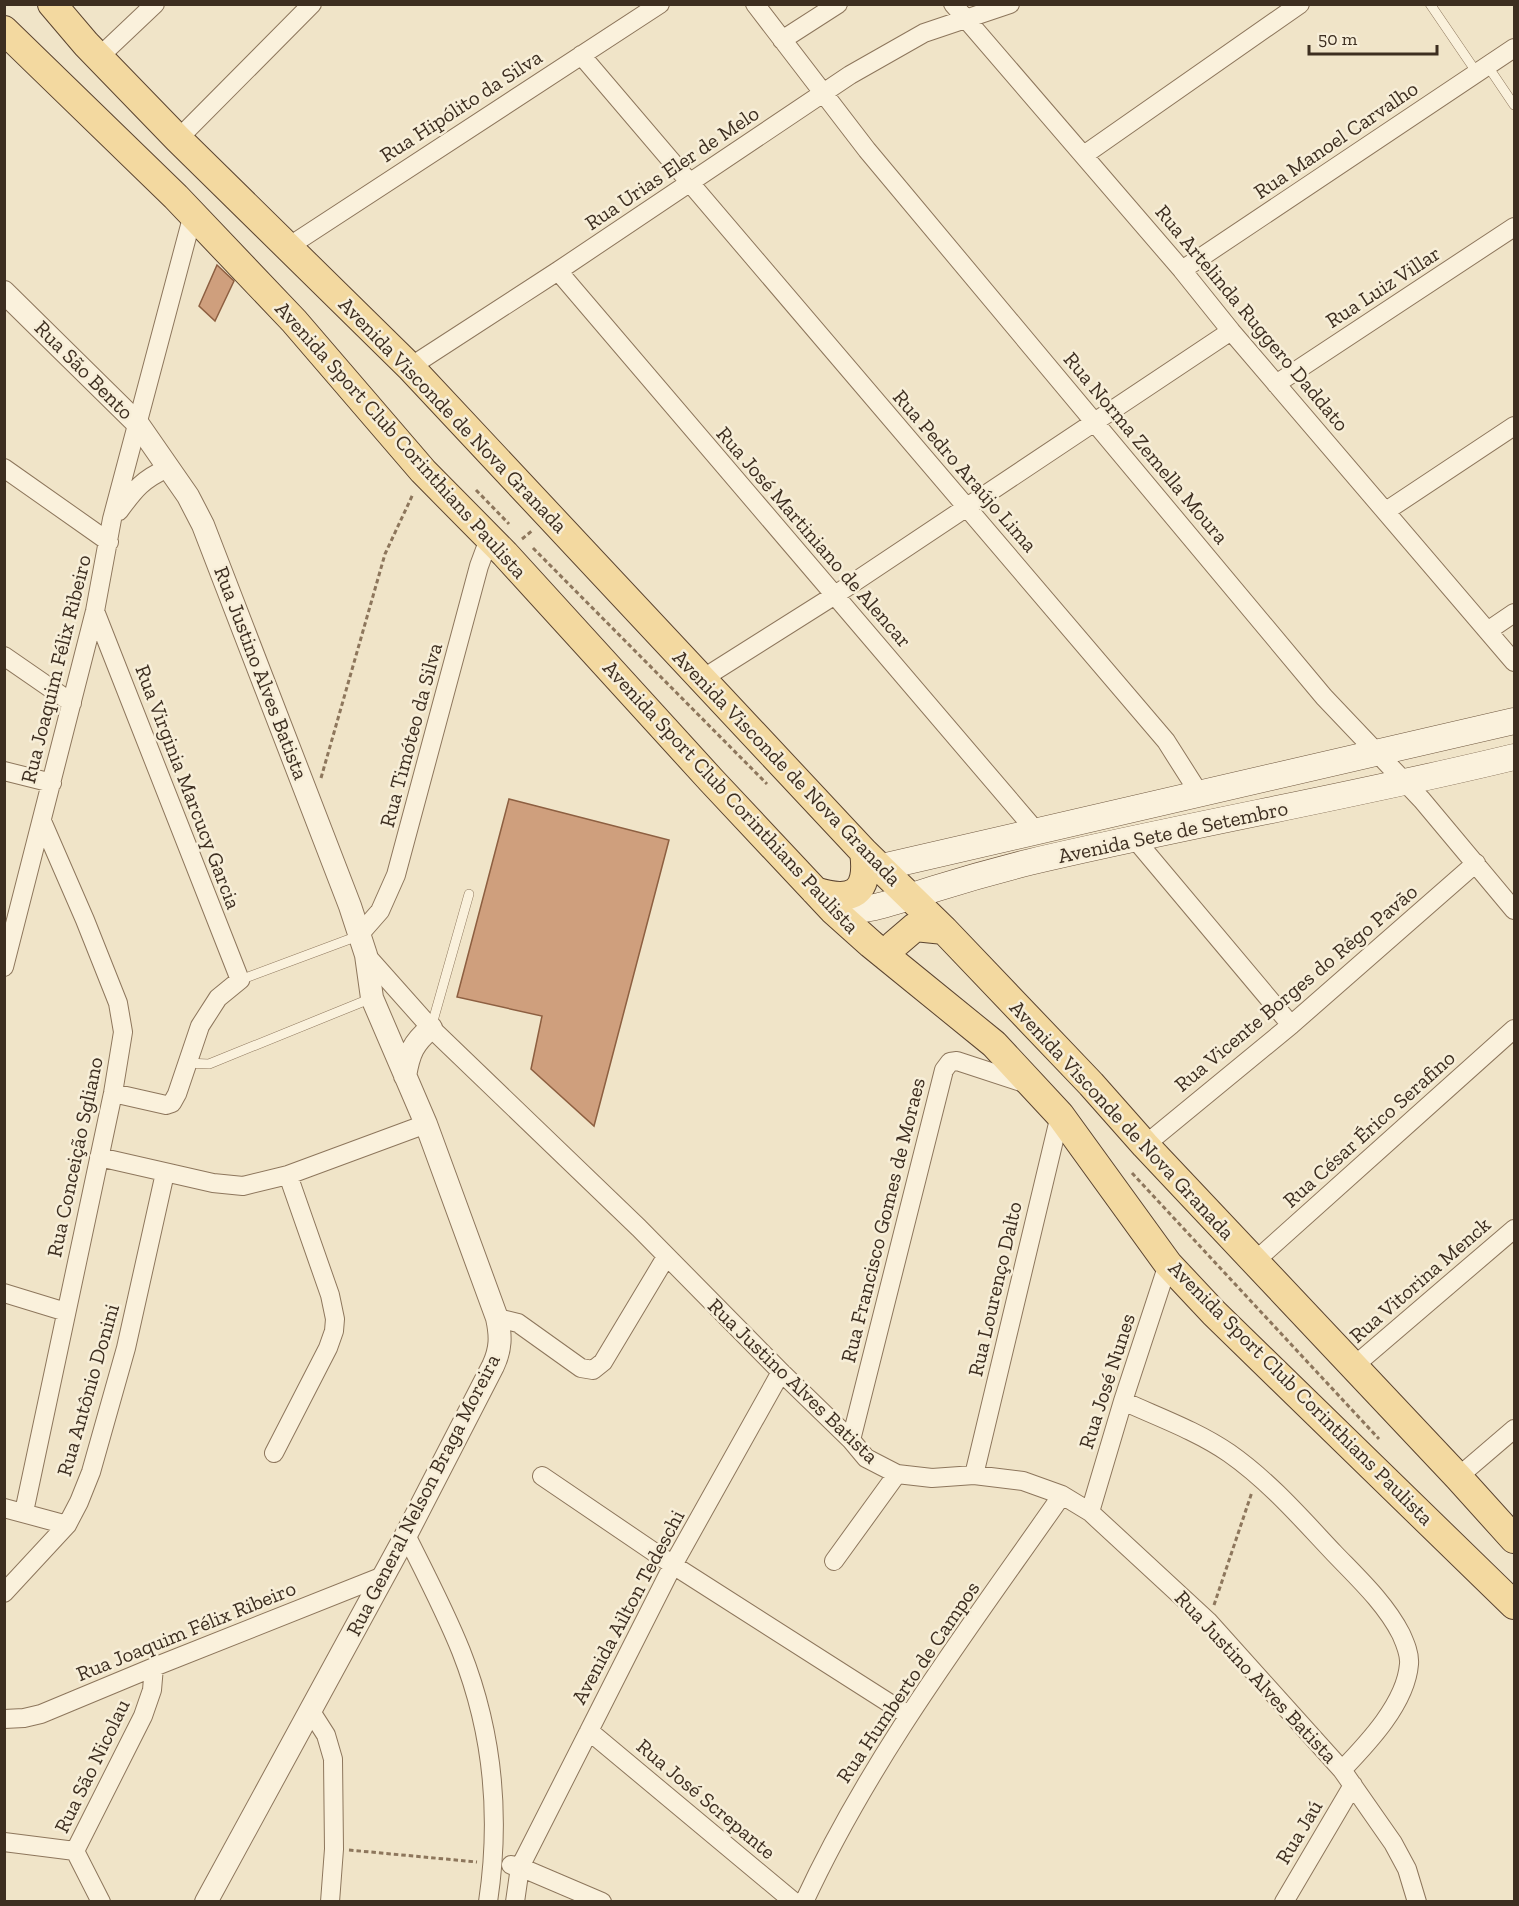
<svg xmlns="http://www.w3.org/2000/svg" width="1519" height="1906" viewBox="0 0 1519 1906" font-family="'Zilla Slab',serif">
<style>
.building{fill:#cf9f7d;stroke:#8d5f41;stroke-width:1.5}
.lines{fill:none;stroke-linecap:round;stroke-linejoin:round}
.service-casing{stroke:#8d765c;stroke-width:10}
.minor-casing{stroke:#8d765c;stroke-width:20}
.tertiary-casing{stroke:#8d765c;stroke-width:24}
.secondary-casing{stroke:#6f573f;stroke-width:27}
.primary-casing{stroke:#5b4430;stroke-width:30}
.path{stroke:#8d765c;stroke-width:3;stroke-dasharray:4.5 3;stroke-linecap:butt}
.service{stroke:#faf1dc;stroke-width:9}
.minor{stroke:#faf1dc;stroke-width:18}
.tertiary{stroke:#faf1dc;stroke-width:22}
.secondary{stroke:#faf1dc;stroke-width:26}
.primary{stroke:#f3d9a0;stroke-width:28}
.labels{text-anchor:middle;stroke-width:5;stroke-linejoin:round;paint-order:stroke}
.street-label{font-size:21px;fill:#3d2e20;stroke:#f7eed8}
</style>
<rect width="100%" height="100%" fill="#f0e4c8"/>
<path class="building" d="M217,265L234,281L215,321L199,306Z
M509,799L669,840L594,1126L531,1069L542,1016L457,997Z"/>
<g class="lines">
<defs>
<path id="service" d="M1430,4L1477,73
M1487,65L1514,105
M240,980L358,936
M431,1028L469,894
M186,1063L209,1064L372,998"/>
<path id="minor" d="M755,4L867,150L1324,697L1422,800L1514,910
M953,4L1182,270L1231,331L1514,662
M782,40L838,4
M581,55L1166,741L1199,793
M99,57L155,4
M178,139L312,4
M1084,155L1300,4
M288,247L660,4
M1182,270L1514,48
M558,271L1036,831
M410,367L558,271L850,75L924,33L1010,4
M1276,384L1514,227
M4,468L109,542
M119,511C135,489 143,479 168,468
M1386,511L1514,426
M95,611L240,980L218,998L200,1026L177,1094L172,1103L166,1105L113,1093
M1489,630L1514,613
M4,656L72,703
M702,679L835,595L1231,331
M4,771L52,783
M1134,838L1291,1025
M359,935L380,911L396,875L479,566L489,539
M366,955L431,1028L639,1228L781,1372L851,1440L866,1458L897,1474L932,1478L974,1475L1023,1481L1062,1495L1090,1512L1208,1621L1342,1770L1393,1843L1407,1869L1417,1902
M4,967L95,611L112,519L193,214
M1145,1145L1291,1025L1476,863
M99,1157L213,1183L243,1186L288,1175L426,1124
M1254,1262L1514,1029
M4,1293L66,1312
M497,1318L518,1323L581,1368L593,1370L603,1362L666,1257
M1354,1366L1514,1229
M1123,1401C1158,1417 1197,1431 1229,1453C1269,1481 1301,1518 1334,1553C1358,1578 1385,1603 1401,1634C1405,1643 1410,1654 1409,1664C1406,1703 1368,1743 1342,1770
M851,1440L944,1070L950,1062L957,1061L1027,1084
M274,1453L328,1348L334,1331L335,1319L330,1295L288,1175
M974,1475L1060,1115
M542,1476L673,1565L908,1715
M1458,1477L1514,1429
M4,1508L67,1525
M24,1512L113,1093L123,1032L118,1003L85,920L42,821
M1090,1512L1123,1401L1168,1264
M406,1535C425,1573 445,1611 461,1651C493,1732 501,1815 488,1902
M834,1561L897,1474
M4,1593L67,1525L79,1502L91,1472L126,1348L165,1173
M310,1710L326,1735L333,1759L334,1849L330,1902
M4,1719L24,1718L41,1714L154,1667L383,1576
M589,1731L794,1902
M4,1842L75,1851
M75,1851L143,1716L152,1690L154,1667
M75,1851L101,1902
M511,1865L520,1867L602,1902
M515,1902L520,1867L589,1731L673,1565L781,1372
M804,1902C872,1755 970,1627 1062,1495
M1284,1902L1353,1785"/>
<path id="tertiary" d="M4,292L138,424L188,496L203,525L350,906L366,955L372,998L426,1124L497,1318C501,1336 501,1349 493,1366L406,1535L206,1902
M405,1076C409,1053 413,1043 431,1028"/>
<path id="secondary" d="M882,867L1514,721
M833,910C868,914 901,899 934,889C966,879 998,870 1030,862C1191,824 1354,796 1514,757"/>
<path id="primary" d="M52,4L86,44L178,139L410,367L864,852L944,930L1091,1084L1145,1145L1458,1477L1514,1539
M4,30L176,197L294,321L423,471L505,554L711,780L833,910L871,944L994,1044L1060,1115L1168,1264L1214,1313L1514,1605
M815,891C852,903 870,894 864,852
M886,956L894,945L915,927L944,930"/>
</defs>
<use href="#service" class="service-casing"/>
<use href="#minor" class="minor-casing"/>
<use href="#tertiary" class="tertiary-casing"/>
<use href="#secondary" class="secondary-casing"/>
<use href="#primary" class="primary-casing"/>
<path class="path" d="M476,490L509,524
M522,539L533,530
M533,548L767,784
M321,778L385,554L413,494
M1132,1173L1379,1439
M1214,1605L1252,1492
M349,1850L477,1862"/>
<use href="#service" class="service"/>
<use href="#minor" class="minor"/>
<use href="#tertiary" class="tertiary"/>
<use href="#secondary" class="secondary"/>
<use href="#primary" class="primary"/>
</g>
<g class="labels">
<g class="street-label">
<text transform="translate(461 106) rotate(-33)" y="7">Rua Hipólito da Silva</text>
<text transform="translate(1336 140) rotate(-34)" y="7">Rua Manoel Carvalho</text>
<text transform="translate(672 168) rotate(-34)" y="7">Rua Urias Eler de Melo</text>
<text transform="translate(1383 287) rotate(-33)" y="7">Rua Luiz Villar</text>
<text transform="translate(1252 318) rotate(50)" y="7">Rua Artelinda Ruggero Daddato</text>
<text transform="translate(84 370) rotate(45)" y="7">Rua São Bento</text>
<text transform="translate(453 415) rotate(46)" y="7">Avenida Visconde de Nova Granada</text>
<text transform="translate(401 440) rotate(48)" y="7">Avenida Sport Club Corinthians Paulista</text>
<text transform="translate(1146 448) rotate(50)" y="7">Rua Norma Zemella Moura</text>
<text transform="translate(965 471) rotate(49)" y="7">Rua Pedro Araújo Lima</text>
<text transform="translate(814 537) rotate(49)" y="7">Rua José Martiniano de Alencar</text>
<text transform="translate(56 669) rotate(-76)" y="7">Rua Joaquim Félix Ribeiro</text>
<text transform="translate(261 673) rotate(69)" y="7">Rua Justino Alves Batista</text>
<text transform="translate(411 735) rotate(-75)" y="7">Rua Timóteo da Silva</text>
<text transform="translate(787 768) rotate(46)" y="7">Avenida Visconde de Nova Granada</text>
<text transform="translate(188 787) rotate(69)" y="7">Rua Virginia Marcucy Garcia</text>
<text transform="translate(731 797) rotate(47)" y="7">Avenida Sport Club Corinthians Paulista</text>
<text transform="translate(1173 832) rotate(-12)" y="7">Avenida Sete de Setembro</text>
<text transform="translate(1296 988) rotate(-40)" y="7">Rua Vicente Borges do Rêgo Pavão</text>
<text transform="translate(1122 1120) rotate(47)" y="7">Avenida Visconde de Nova Granada</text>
<text transform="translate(1369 1129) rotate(-42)" y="7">Rua César Érico Serafino</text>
<text transform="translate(75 1157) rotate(-78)" y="7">Rua Conceição Sgliano</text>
<text transform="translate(883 1220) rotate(-76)" y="7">Rua Francisco Gomes de Moraes</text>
<text transform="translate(1420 1280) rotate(-41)" y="7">Rua Vitorina Menck</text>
<text transform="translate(995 1289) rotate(-77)" y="7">Rua Lourenço Dalto</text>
<text transform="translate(793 1381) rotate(44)" y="7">Rua Justino Alves Batista</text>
<text transform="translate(1107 1381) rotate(-72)" y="7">Rua José Nunes</text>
<text transform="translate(88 1390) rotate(-74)" y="7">Rua Antônio Donini</text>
<text transform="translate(1301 1393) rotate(45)" y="7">Avenida Sport Club Corinthians Paulista</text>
<text transform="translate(423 1495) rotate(-63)" y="7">Rua General Nelson Braga Moreira</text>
<text transform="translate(628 1607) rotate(-62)" y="7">Avenida Ailton Tedeschi</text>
<text transform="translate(186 1631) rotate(-22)" y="7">Rua Joaquim Félix Ribeiro</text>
<text transform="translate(1256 1677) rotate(47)" y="7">Rua Justino Alves Batista</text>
<text transform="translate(908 1682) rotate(-56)" y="7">Rua Humberto de Campos</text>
<text transform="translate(92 1766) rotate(-64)" y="7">Rua São Nicolau</text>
<text transform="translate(706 1799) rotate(40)" y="7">Rua José Screpante</text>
<text transform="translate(1299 1832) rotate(-59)" y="7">Rua Jaú</text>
</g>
</g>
<rect width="1519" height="1906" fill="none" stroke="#3d2e20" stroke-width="12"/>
<path d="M1309 45v9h128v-9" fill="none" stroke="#3d2e20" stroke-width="3"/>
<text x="1318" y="45" font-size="18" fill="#3d2e20" stroke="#f7eed8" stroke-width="4.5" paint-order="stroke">50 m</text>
</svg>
